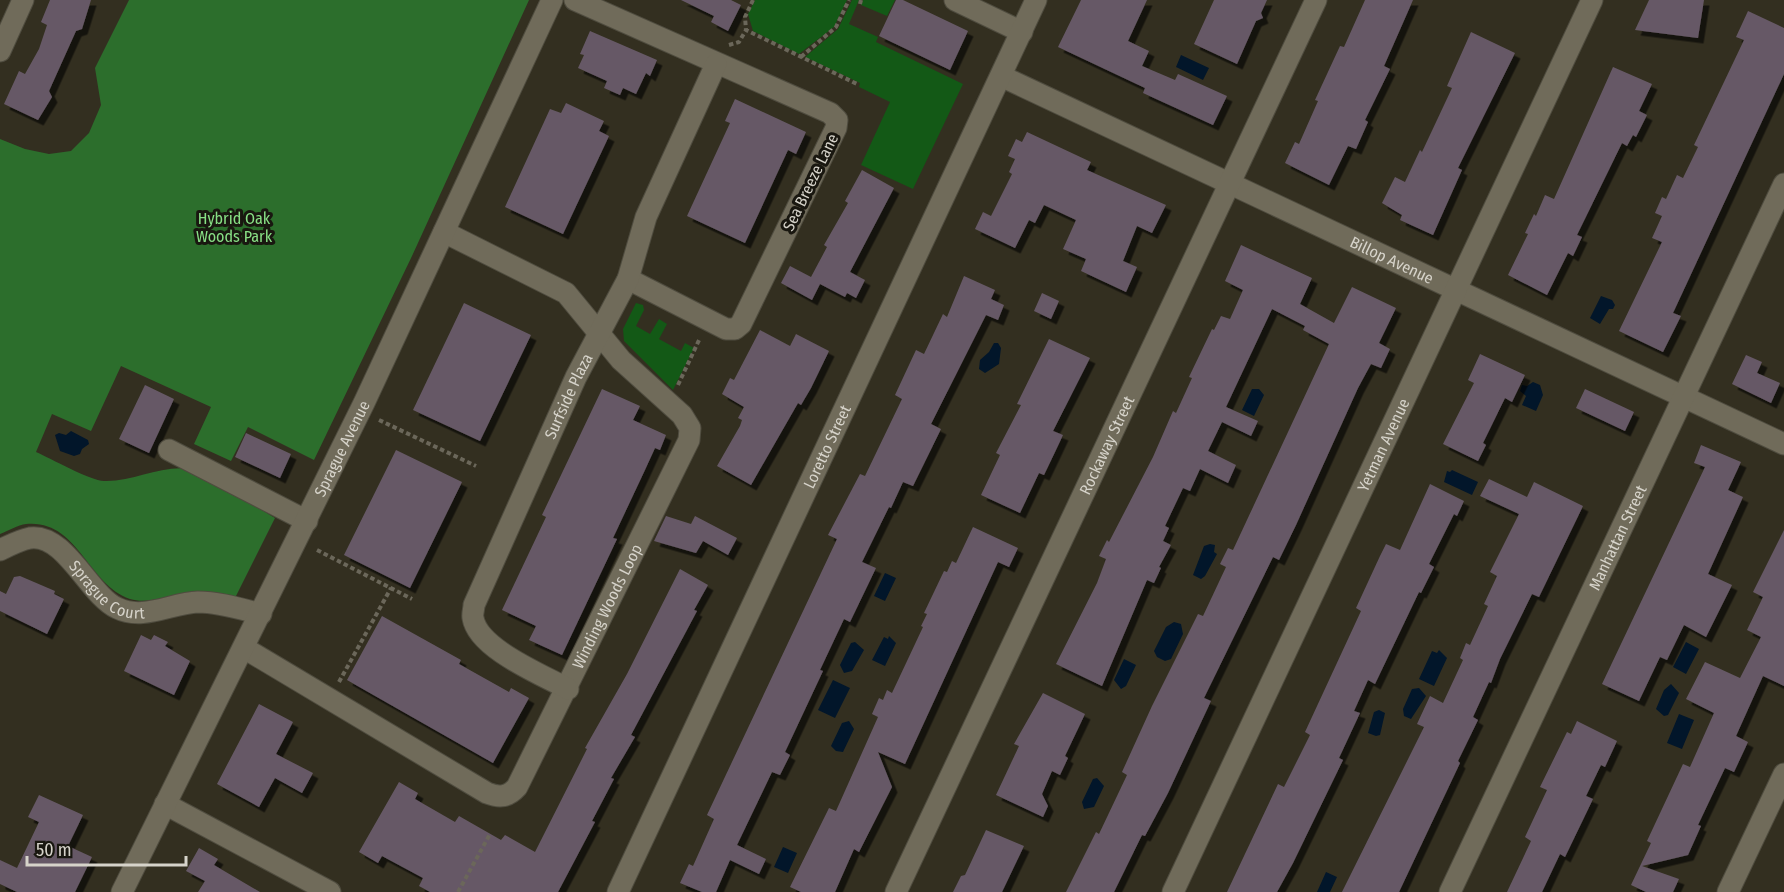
<svg xmlns="http://www.w3.org/2000/svg" width="1784" height="892" viewBox="0 0 1784 892" font-family="'Fira Sans Condensed',sans-serif">
<style>
.green{fill:#135916}
.forest{fill:#2c6e2c}
.water{fill:#02162a}
.building{fill:#665966;filter:url(#shadow)}
.lines{fill:none;stroke-linecap:round;stroke-linejoin:round}
.minor-casing{stroke:#4f4c3f;stroke-width:23}
.path{stroke:#6b675a;stroke-width:4;stroke-dasharray:4.5 3;stroke-linecap:butt}
.minor{stroke:#706b5a;stroke-width:21}
.labels{text-anchor:middle;stroke-width:6;stroke-linejoin:round;paint-order:stroke}
.street-label{font-size:16px;fill:#d6d3ca;stroke:#191710}
.park-label{font-size:16px;fill:#88e085;stroke:#191710}
</style>
<defs>
<filter id="shadow"><feDropShadow dx="5.5" dy="5.5" stdDeviation="0" flood-color="#0009"/></filter>
</defs>
<rect width="100%" height="100%" fill="#332f20"/>
<path class="green" d="M755,0H847L834,27L799,54L753,31L748,14Z
M852,0H859L849,24L878,37L876,42L963,84L913,189L861,165L890,102L859,87L860,83L805,57L838,29Z
M863,0H895L887,16L861,5Z
M636,303L643,305L644,310L636,326L650,334L659,319L667,324L659,339L681,351L685,343L694,348L673,390L624,341L623,329Z"/>
<path class="forest" d="M129,0H529L412,256L314,460L248,427L231,461L194,444L211,407L121,366L91,431L52,414L36,452C50,458 91,481 104,481C137,482 166,461 200,471C228,480 250,504 275,518L235,598C217,592 199,592 180,594C164,597 147,604 130,599C87,584 78,519 26,524C18,525 8,531 0,534V139L25,149L49,154L71,151L89,133L101,105L95,68Z"/>
<path class="water" d="M1181,55L1209,68L1203,80L1176,67Z
M1601,296L1612,300L1615,305L1613,309H1609L1600,324L1590,318Z
M994,343H998L1001,348L999,364L985,373L979,369L980,360L989,352Z
M1533,382L1540,385L1543,395L1536,411L1522,405L1526,396L1520,391L1522,385L1527,386Z
M1252,389H1259L1264,395L1254,416L1242,410Z
M71,431L88,440L89,444L82,449L80,454L74,456L60,451L55,435L59,433L66,435Z
M1452,470L1478,482L1472,495L1444,482L1447,471L1450,472Z
M1210,544L1215,545L1214,552L1217,554L1205,576L1201,579L1193,575L1204,546Z
M885,573L896,578L885,601L874,596Z
M1174,622L1181,624L1183,634L1171,659L1165,661L1157,657L1154,651L1166,627Z
M889,636L896,643L885,666L872,660L884,637L888,639Z
M855,642L864,650L852,671L844,673L840,665L851,643Z
M1686,642L1699,649L1686,674L1673,667Z
M1439,650L1447,658L1434,686L1419,679L1432,651L1437,653Z
M1124,659L1136,665L1126,686L1121,689L1114,680Z
M833,680L850,688L835,718L818,710Z
M1671,684L1679,693L1668,715L1664,716L1656,709L1664,690Z
M1419,688L1426,696L1411,719L1404,716L1403,709L1412,689Z
M1379,710L1385,713L1380,735L1376,736L1368,733L1374,712Z
M1679,714L1694,720L1682,749L1667,743Z
M849,721L854,729L843,752L836,751L831,746L842,723Z
M1097,778L1104,786L1094,807L1084,809L1082,802L1093,779Z
M783,847L797,853L788,873L774,867Z
M1326,872L1337,877L1330,892H1317Z"/>
<path class="building" d="M50,0H91L82,29L76,31L49,91L52,97L38,120L4,104L19,71L25,74L39,49L47,25L41,22Z
M681,0H731L741,5L728,31L711,22L714,16Z
M896,0H903L968,31L950,70L879,36Z
M1081,0H1147L1128,41L1149,51L1142,66L1175,80L1178,74L1227,96L1213,125L1143,93L1145,88L1058,47Z
M1214,0H1267L1261,13L1263,18L1256,21L1237,64L1194,44Z
M1365,0H1413L1384,66L1390,69L1365,120L1368,122L1356,149L1348,146L1329,185L1285,163L1295,142L1299,144L1318,101L1315,100L1340,46L1344,47Z
M1649,0H1704L1698,38L1635,30Z
M1748,11L1784,28V74L1673,313L1681,316L1663,352L1619,331L1662,242L1652,238L1662,216L1655,213L1662,197L1666,199L1677,175L1683,178L1698,147L1694,145L1744,40L1736,37Z
M590,31L657,60L650,76L646,73L636,94L623,88L620,95L604,88L607,81L578,68L584,55L580,54Z
M1471,32L1515,53L1458,168L1462,170L1433,235L1400,220L1402,215L1382,203L1395,177L1405,182L1420,150L1422,152L1452,88L1447,86Z
M1613,67L1652,84L1639,111L1647,115L1636,137L1633,135L1627,146L1622,143L1577,235L1582,237L1573,256L1568,253L1547,295L1508,275L1528,234L1525,233L1534,214L1536,216L1545,195L1554,199Z
M735,99L806,132L796,154L788,150L745,243L687,216L730,123L725,121Z
M566,103L604,121L599,131L609,136L563,234L505,207L550,109L561,113Z
M1027,132L1091,162L1087,170L1166,205L1152,233L1137,226L1123,261L1137,267L1126,292L1081,271L1086,259L1063,249L1076,220L1044,205L1035,223L1029,220L1015,248L975,229L983,212L991,216L1012,174L1009,172L1015,159L1008,156L1016,139L1022,142Z
M862,170L894,188L850,272L865,280L856,298L847,293L845,297L820,284L812,300L781,283L790,266L811,277L827,247L824,245L848,203L845,201Z
M1241,245L1312,278L1300,304L1334,323L1352,287L1396,308L1379,343L1390,349L1381,368L1371,364L1358,388L1296,525L1279,560L1273,557L1204,698L1211,701L1168,793L1145,836L1142,835L1114,892H1066L1096,832L1099,834L1127,775L1122,772L1152,706L1198,614L1203,616L1226,567L1220,564L1228,548L1233,550L1329,344L1303,330L1305,326L1272,309L1226,407L1258,421L1251,436L1222,422L1208,451L1236,465L1228,483L1200,469L1190,491L1183,488L1165,526L1169,528L1163,541L1171,545L1159,567L1161,568L1154,583L1147,580L1102,686L1056,664L1097,583L1106,559L1099,556L1107,540L1109,542L1153,457L1173,411L1176,413L1192,378L1189,377L1212,329L1214,330L1221,316L1230,319L1243,290L1225,281Z
M964,276L995,290L991,299L1004,305L998,320L986,315L931,424L941,429L913,486L903,482L891,508L889,507L862,562L876,568L850,622L844,619L820,670L823,671L785,752L790,755L780,775L772,772L737,845L766,859L759,874L730,860L716,892H702L680,883L689,864L693,866L714,819L707,815L837,539L828,535L860,474L865,476L902,399L895,395L916,350L924,354L943,314L947,317Z
M1042,293L1059,301L1051,319L1034,311Z
M464,303L531,335L480,441L413,410Z
M760,330L790,346L796,334L829,351L811,388L801,405L798,403L751,485L717,466L740,426L742,420L738,418L744,407L722,394L730,378L734,380Z
M1049,339L1090,358L1053,431L1063,435L1055,452L1044,475L1039,473L1020,513L981,495L1000,455L996,453L1021,405L1017,404Z
M1480,354L1525,375L1512,402L1505,398L1483,443L1486,445L1478,461L1443,444L1474,383L1468,380Z
M1746,355L1762,362L1757,373L1780,383L1771,403L1732,384Z
M145,385L174,399L149,453L119,439Z
M602,389L640,406L633,420L666,435L660,450L655,448L644,472L613,538L617,539L562,655L529,640L536,626L502,610L546,517L542,515Z
M1585,389L1634,412L1625,431L1576,408Z
M246,433L291,454L280,478L235,457Z
M1701,445L1741,462L1728,490L1743,497L1708,574L1732,585L1706,637L1684,625L1667,660L1660,657L1639,701L1602,684L1705,467L1694,463Z
M396,450L462,482L410,588L344,555Z
M1489,479L1527,497L1534,482L1583,506L1539,597L1532,594L1500,659L1491,683L1489,682L1473,717L1478,720L1458,761L1460,763L1399,892H1342L1424,727L1417,724L1430,696L1443,703L1463,660L1460,658L1466,643L1470,645L1488,606L1484,604L1497,576L1490,572L1519,514L1480,496Z
M1430,484L1464,501L1457,516L1454,514L1429,564L1434,567L1421,593L1419,592L1375,684L1368,680L1354,711L1360,713L1339,758L1343,760L1293,863L1277,892H1227L1278,784L1284,787L1310,735L1305,732L1361,611L1356,608L1380,556L1386,544L1400,550Z
M666,516L691,524L695,516L737,538L728,555L703,541L696,553L654,541Z
M973,527L1018,548L1009,567L998,562L905,764L878,752L892,787L859,852L854,849L835,892H801L790,887L829,808L836,811L878,717L872,714L879,698L883,700L887,690L892,693L923,627L921,626L927,614L924,613L944,571L947,572L952,561L956,563Z
M1784,530V686L1763,676L1736,736L1748,742L1734,772L1725,768L1698,825L1701,826L1688,855L1642,866L1679,879L1673,892H1646L1631,885L1651,843L1647,841L1683,764L1690,767L1714,713L1686,699L1705,662L1740,678L1761,637L1747,630L1763,597L1753,592Z
M680,569L708,585L694,610L697,611L631,735L635,737L611,778L614,779L592,821L595,822L558,892H430L419,886L423,878L382,856L378,863L359,852L399,782L418,793L415,799L455,822L459,816L501,840L505,835L535,852L587,749L585,748L627,674Z
M20,576L55,591L54,594L64,599L47,634L0,611V591L6,594L14,577Z
M382,616L461,660L459,664L509,692L511,688L529,698L493,763L347,680Z
M141,635L151,640L154,635L168,642L165,646L190,661L174,695L124,671Z
M1043,693L1085,714L1065,756L1068,758L1060,775L1052,771L1042,794L1048,806L1043,817L996,795L1019,746L1014,744Z
M259,704L293,722L276,754L313,773L302,793L275,778L259,807L217,784Z
M1577,721L1617,741L1605,767L1601,765L1586,796L1593,799L1565,857L1560,854L1542,892H1507L1531,841L1525,837L1547,790L1540,787L1567,732L1571,734Z
M39,795L83,815L68,846L92,857L75,892H17L0,884V860L17,868L39,822L28,817Z
M986,830L1024,846L1002,892H953L961,876L965,875Z
M199,848L218,859L214,865L260,892H198L205,881L186,871Z"/>
<g class="lines">
<defs>
<g id="minor">
<path d="M575,0L830,113L837,120L836,128L741,324L735,329H726L628,279"/>
<path d="M955,0L1022,32"/>
<path d="M0,51L23,0"/>
<path id="s1" d="M1001,76L1784,444"/>
<path d="M169,450L307,521"/>
<path id="s2" d="M0,550C10,545 20,540 30,538C65,533 89,595 117,608C143,621 171,603 198,602C219,602 241,609 261,614"/>
<path id="s3" d="M244,648L487,793C500,798 508,797 517,787L689,440L690,428L682,415L621,360L566,293L444,232"/>
<path id="s4" d="M568,689C543,675 478,649 473,618C472,614 474,609 474,605L576,377L628,279L646,217L716,64"/>
<path d="M165,804L330,892"/>
<path id="s5" d="M122,892L364,403L552,0"/>
<path id="s6" d="M618,892L1036,0"/>
<path id="s7" d="M896,892L1316,0"/>
<path id="s8" d="M1173,892L1592,0"/>
<path id="s9" d="M1450,892L1784,184"/>
<path d="M1728,892L1784,774"/>
</g>
</defs>
<use href="#minor" class="minor-casing"/>
<path class="path" d="M753,0L745,17L746,30L857,84
M860,4L861,0
M729,45L739,42L746,30
M801,57L836,27L849,0
M678,385L700,338
M379,420L476,466
M317,550L412,599
M339,682L391,588
M458,892L490,834"/>
<use href="#minor" class="minor"/>
</g>
<g class="labels">
<g class="street-label">
<text transform="translate(810 182) rotate(-64)" y="6">Sea Breeze Lane</text>
<text dy="6" stroke="none"><textPath href="#s1" startOffset="432">Billop Avenue</textPath></text>
<text dy="6" stroke="none"><textPath href="#s4" startOffset="364">Surfside Plaza</textPath></text>
<text dy="6" stroke="none"><textPath href="#s6" startOffset="492">Loretto Street</textPath></text>
<text dy="6" stroke="none"><textPath href="#s7" startOffset="494">Rockaway Street</textPath></text>
<text dy="6" stroke="none"><textPath href="#s8" startOffset="494">Yetman Avenue</textPath></text>
<text dy="6" stroke="none"><textPath href="#s5" startOffset="495">Sprague Avenue</textPath></text>
<text dy="6" stroke="none"><textPath href="#s9" startOffset="392">Manhattan Street</textPath></text>
<text dy="6" stroke="none"><textPath href="#s2" startOffset="130">Sprague Court</textPath></text>
<text dy="6" stroke="none"><textPath href="#s3" startOffset="518">Winding Woods Loop</textPath></text>
</g>
<g class="park-label">
<text x="234" y="224">Hybrid Oak<tspan x="234" dy="18">Woods Park</tspan></text>
</g>
</g>
<path d="M27 856v9h159v-9" fill="none" stroke="#d6d3ca" stroke-width="3"/>
<text x="36" y="856" font-size="18" fill="#d6d3ca" stroke="#191710" stroke-width="4.5" paint-order="stroke">50 m</text>
</svg>
